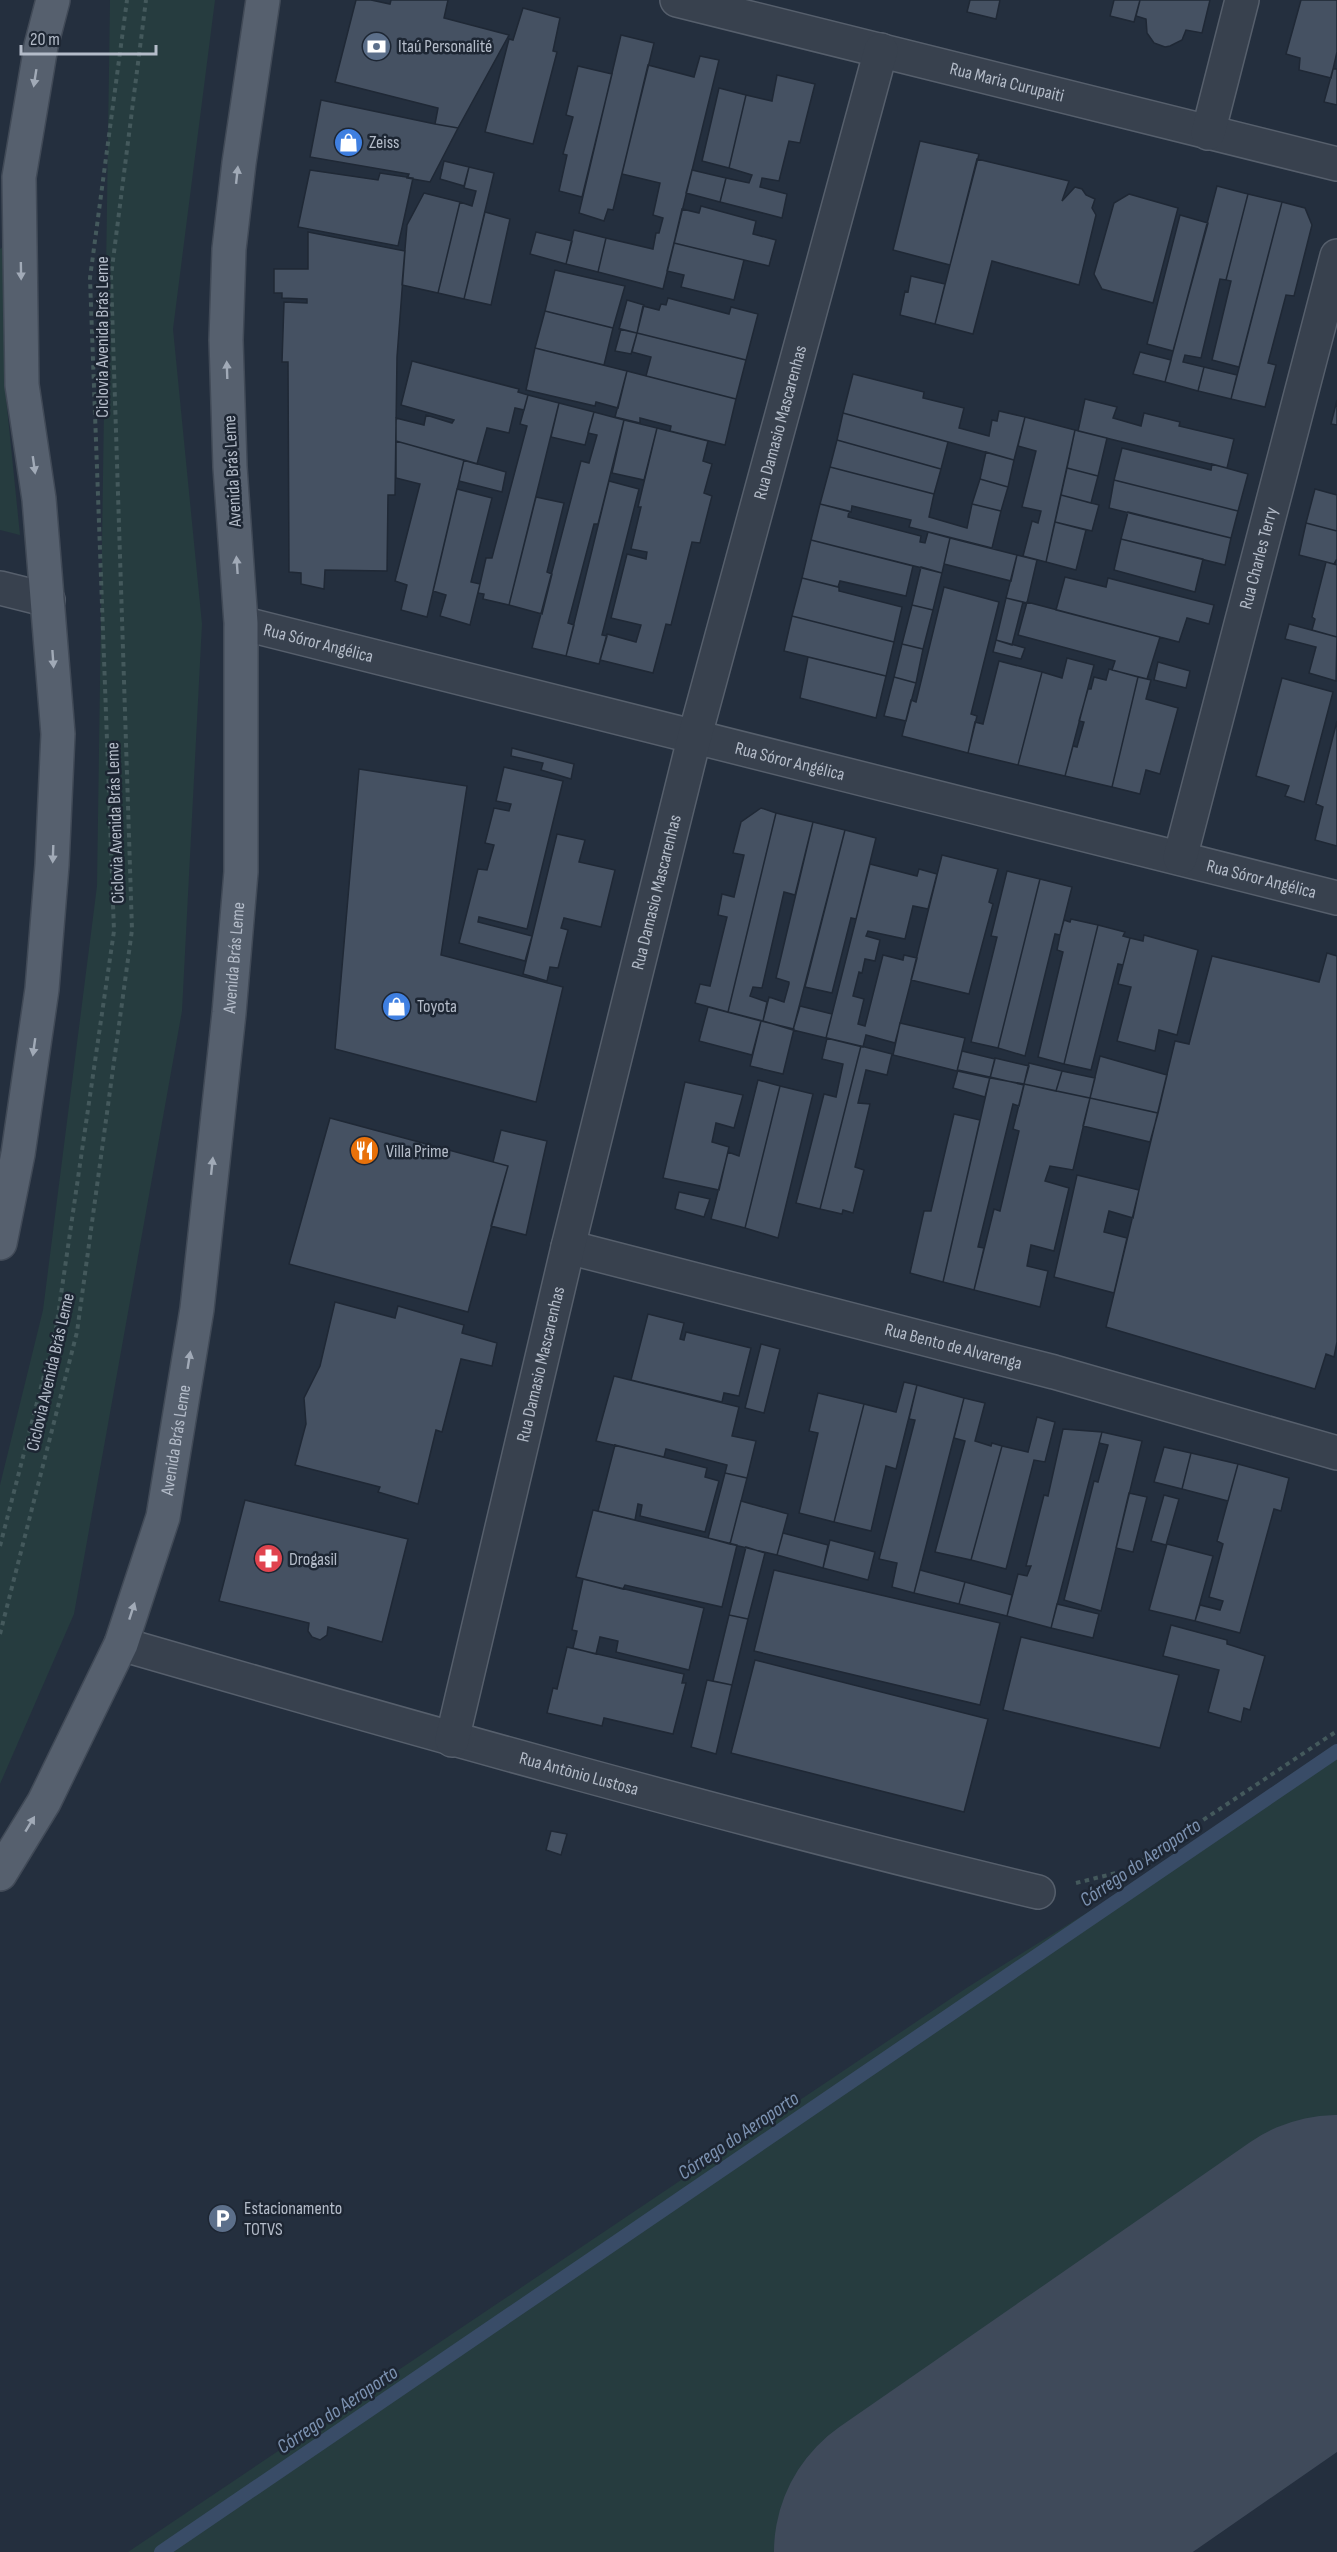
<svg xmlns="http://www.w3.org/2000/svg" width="1337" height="2552" viewBox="0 0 1337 2552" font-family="'Sofia Sans Condensed',sans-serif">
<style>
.green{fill:#263c3f}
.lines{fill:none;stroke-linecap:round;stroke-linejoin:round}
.stream{stroke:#394c67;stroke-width:14}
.runway{stroke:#3f4a5a;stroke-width:304}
.building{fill:#455162;stroke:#1f2835;stroke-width:1.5}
.minor-casing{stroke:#565f6c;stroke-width:36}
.major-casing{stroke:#414a57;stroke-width:36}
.path{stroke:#44595c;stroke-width:4;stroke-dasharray:4.5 4.5;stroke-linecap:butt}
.minor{stroke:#38414e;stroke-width:33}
.major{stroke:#56606e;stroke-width:33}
.oneway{fill:#a1aab7}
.labels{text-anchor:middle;stroke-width:5;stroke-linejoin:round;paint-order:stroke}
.poi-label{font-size:18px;fill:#b4bcc9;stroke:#1d2633;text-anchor:start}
.street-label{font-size:18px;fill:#b4bcc9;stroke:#1d2633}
.water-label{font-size:20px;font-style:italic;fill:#7c92b1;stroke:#1d2633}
</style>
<rect width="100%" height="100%" fill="#242f3e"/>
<path class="green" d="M110,0H215L173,329L202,624L182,1011L74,1614L0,1784V1485L43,1310L97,886Z
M11,241L4,378L20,535L0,530V249Z
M1337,1748V2267L926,2552H128L968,1987L1227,1825Z"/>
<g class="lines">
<path class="stream" d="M161,2552L1337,1751"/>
<path class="runway" d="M926,2552L1337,2267"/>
</g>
<path class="building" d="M356,0H371L390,4L391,0H448L444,18L509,35L458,128L435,124L438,108L335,82Z
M970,0H1000L996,19L967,12Z
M1114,0H1140L1134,22L1110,16Z
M1140,0H1210L1202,33L1186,30L1182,40L1170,46L1165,47L1154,43L1147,33L1146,19L1136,16Z
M1301,0H1337V52L1331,78L1299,70L1300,58L1286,54Z
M523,8L560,18L553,51L557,52L533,144L485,132L509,39L513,40Z
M621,35L654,43L613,210L608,209L604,221L579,213Z
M700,56L719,60L663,289L598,272L606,238L653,249L656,233H659L663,218L653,215L660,183L622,174L648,65L694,77Z
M578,66L612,74L582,197L559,191L567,155L563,154L573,117L566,115Z
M1333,69H1337V105L1324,102Z
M777,75L815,84L800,143L789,141L779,181L762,178L760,187L787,194L782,218L720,202L726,178L749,183L752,175L729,168L746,95L772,101Z
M719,88L746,95L729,168L702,161Z
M321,100L435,124L458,128L430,182L407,178L409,174L310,157Z
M920,141L979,154L950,265L893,250Z
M977,159L1069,181L1062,201L1075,187L1082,189L1086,195L1095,199L1092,208L1096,215L1079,285L992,261L973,334L935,324Z
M444,161L469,167L464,186L440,179Z
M469,167L494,173L464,299L438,293L460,202L472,206L476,191L464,188Z
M310,170L378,180L380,173L413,178L398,246L298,227Z
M692,170L726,178L720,202L686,193Z
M1217,186L1248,194L1226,280L1220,279L1201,358L1185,355L1183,362L1204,367L1198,391L1165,382Z
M424,193L460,202L438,293L402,285L407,225Z
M1129,194L1178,208L1153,303L1102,289L1094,274L1114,203Z
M1248,194L1282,202L1239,367L1212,360L1231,281L1226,280Z
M1282,202L1305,208L1312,225L1294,296L1286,295L1268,363L1276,365L1265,407L1231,399Z
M701,206L756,221L753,234L776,240L769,266L674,243L682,209L699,213Z
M485,212L510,219L491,305L464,299Z
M1180,215L1208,223L1173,351L1147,344Z
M574,230L606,238L598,272L566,264Z
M308,232L405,251L397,357L395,495H388L387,571L325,570L324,589L301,584V573L289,572L288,362H282L284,302L307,303V299L282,298V293H274V269H308Z
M536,232L572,241L566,264L530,254Z
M674,243L744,260L734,300L681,287L684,275L667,271Z
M555,270L625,286L613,328L545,311Z
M911,276L945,284L935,324L900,315L905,291L908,292Z
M668,298L729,314L731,307L758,314L746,360L637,333L643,306L659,310L661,304L666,305Z
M627,300L644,305L637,333L619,329Z
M545,311L613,328L604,365L535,348Z
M621,329L637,333L631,354L615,351Z
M637,333L746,360L736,399L646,376L651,357L632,352Z
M535,348L627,371L618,408L596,402L595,406L526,390Z
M1140,352L1171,360L1165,382L1133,374Z
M412,361L519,389L518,392L528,395L524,410L515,408L509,433L487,428L477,464L396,441V418L424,425L426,415L452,423L454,420L401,405Z
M1204,367L1237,375L1231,399L1198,391Z
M627,371L736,399L725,445L670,431L671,426L640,418V423L615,417Z
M853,374L924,392L923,398L964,408L959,428L989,436L992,420L997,421L999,411L1025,417L1014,460L843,413Z
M528,395L559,403L509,605L483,599L484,594L478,593L486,558H492L527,426L520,424Z
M1085,399L1117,407L1113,418L1141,426L1144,413L1180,422L1179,426L1234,439L1227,468L1078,431Z
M1337,400V425L1331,424Z
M559,403L594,412L585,445L551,437Z
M594,412L624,420L598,524H594L568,623L574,625L566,656L532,648L581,461L589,463L597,435L588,433Z
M843,413L948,442L941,469L837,440Z
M1025,417L1075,430L1046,562L1023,556L1032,521L1038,523L1041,511L1022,507L1036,451L1018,446Z
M624,420L657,428L644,480L612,473Z
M657,428L708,441L703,461L712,464L704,493L712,496L700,543L692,542L671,625L666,624L653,673L600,660L607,634L636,642L641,625L611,618L627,554L646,559L647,552L631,549L641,507H638Z
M1075,430L1107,438L1098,476L1067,468Z
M837,440L941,469L934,494L830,467Z
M396,441L464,460L427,617L401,610L407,585L395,581L420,484L396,478Z
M1122,448L1211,470L1212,464L1248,474L1238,511L1114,480Z
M986,452L1014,460L1008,487L980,479Z
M464,460L506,472L502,492L459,481Z
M830,467L934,494L929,517L967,528L972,504L1001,511L992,548L909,527L911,520L852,506L851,512L820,504Z
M1067,468L1098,476L1091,503L1061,495Z
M980,479L1008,487L1001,511L972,504Z
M1114,480L1238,511L1231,538L1109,508Z
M609,481L639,489L602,635L607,636L599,664L566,656Z
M457,489L492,498L471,582L480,584L470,625L440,616L446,595L433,591Z
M1315,489L1337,495V531L1306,523Z
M1061,495L1099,505L1092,531L1055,522Z
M536,497L564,503L547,572L552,574L542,614L509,605Z
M820,504L849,511L848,517L921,536L920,542L925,543L928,532L950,538L942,573L811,540Z
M1128,512L1231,538L1225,565L1121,539Z
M1055,522L1086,530L1076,570L1046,562Z
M1306,523L1337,531V559L1334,564L1299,555Z
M950,538L1017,555L1011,581L944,564Z
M1121,539L1203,559L1195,592L1114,570Z
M811,540L913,566L906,596L840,581L838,587L802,578Z
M1017,555L1037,560L1027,603L1006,598Z
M1326,562L1337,565V637L1312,630L1315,619L1312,617Z
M921,567L942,573L933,610L912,605Z
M1065,577L1106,587L1108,578L1214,605L1209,624L1187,618L1179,642L1056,610Z
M802,578L839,587V591L902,607L894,642L792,616Z
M944,587L999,602L971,714L977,716L968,753L902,736L911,700L916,702Z
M1006,598L1023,602L1012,645L996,640Z
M1027,602L1160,637L1147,679L1112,670L1115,661L1018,635Z
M912,605L933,610L923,649L902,644Z
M792,616L894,642L886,676L784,651Z
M1289,624L1337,637L1336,681L1309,673L1316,647L1285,639Z
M996,640L1025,648L1021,659L993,652Z
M902,644L923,649L916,683L894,677Z
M808,657L886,676L876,718L800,698Z
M1067,658L1094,665L1065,776L1018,765L1042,672L1062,678Z
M999,661L1042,672L1018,765L968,753L975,722L983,724Z
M1158,662L1190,671L1186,688L1154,680Z
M1109,669L1138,677L1112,787L1065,776L1073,746L1077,747L1084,722L1079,721L1088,689H1091L1094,677L1106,680Z
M894,677L916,683L906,721L884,716Z
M1138,677L1151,680L1146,699L1178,708L1160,774L1146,770L1140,794L1112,787Z
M1282,678L1333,692L1304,802L1285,796L1289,786L1256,776Z
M1337,721V846L1315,840L1323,807L1316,804Z
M512,748L574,764L571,779L541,770L543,763L511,756Z
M504,767L563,781L527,929L479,917L478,922L532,936L525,961L459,943L478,869L487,870L494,845L485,843L494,808L509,811L511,804L496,801Z
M359,769L467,786L441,955L563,987L536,1102L335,1049Z
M761,808L776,813L728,1012L695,1003L700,984L710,986L727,917L718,915L722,894L734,897L744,855L733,853L741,822Z
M776,813L813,822L795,895L784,892L762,988L753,987L750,996L767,1002L763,1021L728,1012Z
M813,822L845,830L793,1030L763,1021L769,997L784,1002L789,984V982L776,978Z
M845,830L876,838L856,919L851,918L832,993L805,987Z
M557,834L585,840L579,862L615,870L601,927L564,918L561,928L568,930L558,968L550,967L547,981L523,974Z
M942,855L998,869L989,902L993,904L969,994L911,980Z
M870,864L917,876L919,869L937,874L928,909L913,906L905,939L868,931L866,936L880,940L875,961L865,959L862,973L859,972L853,996L864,999L858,1024L865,1026L883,955L903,960L904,955L917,958L895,1043L866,1035L863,1047L826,1038Z
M1007,871L1040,879L998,1048L971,1042L997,937L991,936Z
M1040,879L1072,887L1060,935L1055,934L1025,1056L998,1048Z
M1071,919L1098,925L1064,1064L1038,1057L1063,952L1057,950L1060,935L1064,920L1070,922Z
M1098,925L1125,932L1123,936L1130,938L1123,965L1118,964L1091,1070L1064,1064Z
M1144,935L1198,950L1177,1035L1159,1030L1155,1051L1117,1041L1131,987L1118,984L1130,938L1143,941Z
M1327,953L1337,956V1342L1334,1357L1326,1354L1315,1389L1106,1327L1175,1041L1189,1044L1212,956L1319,982Z
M800,1006L832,1014L826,1038L793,1030Z
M708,1007L761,1021L752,1055L699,1041Z
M761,1021L794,1029L783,1074L750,1066Z
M900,1023L965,1038L957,1071L893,1055Z
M827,1038L861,1046L820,1209L796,1203L824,1094L836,1097L843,1064L822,1059Z
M861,1046L892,1054L887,1075L866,1070L858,1103L870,1104L855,1167L864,1170L853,1213L843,1210L842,1214L820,1209Z
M962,1051L995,1059L990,1078L957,1071Z
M1100,1056L1167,1075L1158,1113L1090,1098Z
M995,1058L1029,1066L1024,1084L990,1078Z
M1029,1063L1062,1071L1056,1091L1024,1084Z
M958,1070L990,1077L985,1097L953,1088Z
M1062,1071L1095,1078L1090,1098L1056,1091Z
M990,1077L1024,1085L1019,1106L1013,1104L978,1247L984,1248L974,1290L943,1282Z
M758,1080L780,1086L745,1228L711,1219L728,1152L739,1156Z
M685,1082L743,1095L734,1128L716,1123L712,1142L729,1147L719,1190L663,1178Z
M1024,1084L1090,1098L1073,1170L1050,1166L1045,1181L1069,1188L1054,1251L1031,1245L1027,1266L1048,1271L1040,1307L974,1290L994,1209L1000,1211L1019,1131L1013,1129Z
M780,1086L813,1094L778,1238L745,1228Z
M1090,1098L1158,1113L1150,1142L1083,1126Z
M954,1114L980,1120L943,1282L910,1273L924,1211H931Z
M330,1118L508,1166L468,1312L289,1264Z
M501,1130L547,1141L526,1235L491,1226L508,1166L493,1162Z
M1077,1175L1139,1190L1133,1218L1109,1211L1104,1232L1127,1238L1114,1293L1054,1277Z
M679,1192L710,1199L704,1217L675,1209Z
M335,1302L395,1318L398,1306L464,1325L462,1333L497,1343L492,1366L461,1359L442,1432L436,1430L418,1504L378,1492L380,1487L295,1465L306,1424L304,1398L320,1366Z
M648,1314L684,1323L680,1339L684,1340L686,1332L751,1348L739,1396L724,1393L722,1402L631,1380Z
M761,1344L780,1349L764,1413L745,1408Z
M614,1376L739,1407L732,1436L756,1441L747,1478L725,1473L727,1465L666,1449L664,1457L596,1441Z
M904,1382L917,1385L896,1469L886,1466L871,1531L834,1522L864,1404L896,1412Z
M917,1385L964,1398L914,1593L892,1587L897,1563L879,1559L915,1420L909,1419Z
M818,1393L864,1404L834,1522L799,1513L818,1433L809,1431Z
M964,1398L985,1403L975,1441L991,1446L992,1443L1002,1446L971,1560L935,1552L965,1441L954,1438Z
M1037,1417L1055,1422L1045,1462L1034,1460L1006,1569L971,1560L1002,1446L1028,1452Z
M1063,1429L1102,1432L1051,1628L1007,1616L1018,1574L1027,1576L1031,1566H1026L1044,1495L1048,1496Z
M1102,1432L1142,1441L1101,1611L1064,1600L1094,1481L1098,1482L1108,1445L1099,1443Z
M615,1445L707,1468L705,1477L719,1481L705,1532L640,1516L642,1505L638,1504L635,1520L598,1511Z
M1164,1447L1191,1453L1182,1489L1154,1482Z
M1191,1453L1238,1464L1228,1501L1182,1489Z
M1238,1464L1289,1478L1281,1511L1274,1509L1240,1633L1195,1621L1200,1605L1220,1610L1223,1601L1209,1597L1223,1544L1217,1541Z
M725,1473L747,1478L730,1544L708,1538Z
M1129,1493L1147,1497L1133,1552L1116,1548Z
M1164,1495L1179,1499L1166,1545L1151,1541Z
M245,1500L408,1539L382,1642L328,1627L327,1635L320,1640L312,1637L308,1631L309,1623L219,1601Z
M741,1501L788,1514L777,1555L730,1544Z
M593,1510L737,1545L722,1607L625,1585L623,1589L576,1577Z
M783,1533L828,1545L823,1568L777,1555Z
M830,1540L875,1552L868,1580L823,1568Z
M1167,1544L1213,1556L1195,1621L1149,1610Z
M746,1547L765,1553L748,1619L729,1615Z
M774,1570L1000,1623L980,1705L754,1651Z
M920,1570L965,1582L959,1604L914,1593Z
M583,1579L704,1608L689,1670L616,1652L618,1641L600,1637L596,1654L573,1648L577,1631L572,1630Z
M965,1582L1012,1595L1007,1616L959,1604Z
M1057,1604L1099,1614L1093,1638L1051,1628Z
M729,1615L748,1619L732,1685L713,1681Z
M1171,1625L1227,1640V1644L1265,1656L1250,1710L1244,1708L1241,1722L1208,1712L1219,1670L1163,1656Z
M1021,1637L1179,1675L1160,1748L1003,1710Z
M567,1647L684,1674L682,1683H686L673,1734L604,1718L602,1726L547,1713L553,1688L557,1689Z
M755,1660L988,1719L964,1812L731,1753Z
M707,1680L732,1685L716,1754L691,1747Z
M551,1831L567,1834L561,1855L546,1850Z"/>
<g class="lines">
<defs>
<g id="minor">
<path id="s1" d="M677,0L1337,164"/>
<path d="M1208,133L1242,0"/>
<path d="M0,588L48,600"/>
<path id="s2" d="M241,623C606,717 972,805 1337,898"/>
<path id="s3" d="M1180,858L1337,256"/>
<path id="s4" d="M568,1247L1054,1372L1337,1453"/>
<path id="s5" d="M121,1644C425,1732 730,1818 1038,1892"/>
<path id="s6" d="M452,1740L568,1247L694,739L881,50"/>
</g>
<g id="major">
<path d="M0,1243L18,1154L42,989L52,865L58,734L39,499L22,385L19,177L41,46L53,0"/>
<path id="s7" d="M0,1874L44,1802L121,1644L163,1517L197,1309L229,1013L241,872V623L230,467L226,340L229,249L239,163L263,0"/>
</g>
</defs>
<use href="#minor" class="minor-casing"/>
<use href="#major" class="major-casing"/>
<path class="path" d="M0,1546L56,1329L114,931L90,278L127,0
M0,1634L77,1332L132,930L111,276L146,0
M1076,1883L1128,1870L1337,1731"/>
<use href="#minor" class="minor"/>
<use href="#major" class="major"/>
</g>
<defs><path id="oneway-solid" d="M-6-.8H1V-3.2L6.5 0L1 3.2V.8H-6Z" transform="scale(1.5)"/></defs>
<g class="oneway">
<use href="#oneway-solid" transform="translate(35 78) rotate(99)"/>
<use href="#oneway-solid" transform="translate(237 175) rotate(-84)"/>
<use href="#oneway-solid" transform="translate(21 271) rotate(89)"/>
<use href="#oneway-solid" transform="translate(227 370) rotate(-92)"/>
<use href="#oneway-solid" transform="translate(34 465) rotate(82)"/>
<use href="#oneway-solid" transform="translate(237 565) rotate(-94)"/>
<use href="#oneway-solid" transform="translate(53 659) rotate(86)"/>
<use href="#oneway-solid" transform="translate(53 854) rotate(92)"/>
<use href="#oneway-solid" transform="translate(34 1047) rotate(98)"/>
<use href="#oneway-solid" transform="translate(212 1166) rotate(-84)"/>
<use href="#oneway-solid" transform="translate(189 1360) rotate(-81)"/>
<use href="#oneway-solid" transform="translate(132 1611) rotate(-72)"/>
<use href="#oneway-solid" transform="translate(30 1824) rotate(-59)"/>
</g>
<defs>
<symbol id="bank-disc" viewBox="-11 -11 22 22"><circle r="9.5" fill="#5c6f8a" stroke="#1d2633"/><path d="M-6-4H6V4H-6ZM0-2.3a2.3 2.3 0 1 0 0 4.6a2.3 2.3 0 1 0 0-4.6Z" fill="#fff"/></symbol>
<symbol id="shop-disc" viewBox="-11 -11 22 22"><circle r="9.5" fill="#3f7fe0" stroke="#1d2633"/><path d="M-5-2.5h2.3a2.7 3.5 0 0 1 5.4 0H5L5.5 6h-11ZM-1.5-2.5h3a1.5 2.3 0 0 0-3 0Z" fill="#fff"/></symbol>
<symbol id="restaurant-disc" viewBox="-11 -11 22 22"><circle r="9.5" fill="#e8710a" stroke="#1d2633"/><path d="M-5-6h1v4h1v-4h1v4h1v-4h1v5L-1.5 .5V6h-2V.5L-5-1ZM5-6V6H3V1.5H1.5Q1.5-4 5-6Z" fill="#fff"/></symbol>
<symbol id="pharmacy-disc" viewBox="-11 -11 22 22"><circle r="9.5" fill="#e0444e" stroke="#1d2633"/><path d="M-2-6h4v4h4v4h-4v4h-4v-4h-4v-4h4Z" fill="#fff"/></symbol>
<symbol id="parking-disc" viewBox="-11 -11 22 22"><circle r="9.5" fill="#5c6f8a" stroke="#1d2633"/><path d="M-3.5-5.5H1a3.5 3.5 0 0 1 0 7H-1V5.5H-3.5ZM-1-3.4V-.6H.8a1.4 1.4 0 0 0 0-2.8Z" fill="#fff"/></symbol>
</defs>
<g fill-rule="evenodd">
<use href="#bank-disc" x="360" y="30" width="33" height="33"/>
<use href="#shop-disc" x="332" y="126" width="33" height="33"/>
<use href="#shop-disc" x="380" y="990" width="33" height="33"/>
<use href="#restaurant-disc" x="348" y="1134" width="33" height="33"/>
<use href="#pharmacy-disc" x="252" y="1542" width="33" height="33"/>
<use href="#parking-disc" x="206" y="2202" width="33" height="33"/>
</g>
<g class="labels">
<g class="poi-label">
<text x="398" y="52">Itaú Personalité</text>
<text x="369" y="148">Zeiss</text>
<text x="417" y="1012">Toyota</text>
<text x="386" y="1157">Villa Prime</text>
<text x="289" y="1565">Drogasil</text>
<text x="244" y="2214">Estacionamento<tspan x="244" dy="21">TOTVS</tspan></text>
</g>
<g class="street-label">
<text dy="6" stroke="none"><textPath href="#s1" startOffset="340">Rua Maria Curupaiti</textPath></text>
<text transform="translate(102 337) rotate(-90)" y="6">Ciclovia Avenida Brás Leme</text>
<text dy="6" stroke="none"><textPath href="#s6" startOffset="1358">Rua Damasio Mascarenhas</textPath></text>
<text transform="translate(232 471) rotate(-93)" y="6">Avenida Brás Leme</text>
<text dy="6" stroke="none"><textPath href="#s3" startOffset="310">Rua Charles Terry</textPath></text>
<text dy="6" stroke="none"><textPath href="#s2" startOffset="80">Rua Sóror Angélica</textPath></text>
<text dy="6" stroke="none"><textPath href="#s2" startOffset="566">Rua Sóror Angélica</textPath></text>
<text transform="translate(115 823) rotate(-92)" y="6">Ciclovia Avenida Brás Leme</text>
<text dy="6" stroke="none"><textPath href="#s2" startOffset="1052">Rua Sóror Angélica</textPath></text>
<text dy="6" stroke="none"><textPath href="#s6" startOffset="872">Rua Damasio Mascarenhas</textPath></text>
<text dy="6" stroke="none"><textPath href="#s7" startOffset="958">Avenida Brás Leme</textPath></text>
<text dy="6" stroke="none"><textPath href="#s4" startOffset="398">Rua Bento de Alvarenga</textPath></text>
<text dy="6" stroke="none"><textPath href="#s6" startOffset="386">Rua Damasio Mascarenhas</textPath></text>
<text transform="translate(50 1372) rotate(-77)" y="6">Ciclovia Avenida Brás Leme</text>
<text dy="6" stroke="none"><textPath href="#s7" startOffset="472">Avenida Brás Leme</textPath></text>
<text dy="6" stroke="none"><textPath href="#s5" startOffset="476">Rua Antônio Lustosa</textPath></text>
</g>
<g class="water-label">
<text transform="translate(1140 1862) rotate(-34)" y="7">Córrego do Aeroporto</text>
<text transform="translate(738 2135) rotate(-34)" y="7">Córrego do Aeroporto</text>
<text transform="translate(337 2409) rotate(-34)" y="7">Córrego do Aeroporto</text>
</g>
</g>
<path d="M21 45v9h135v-9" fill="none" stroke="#b4bcc9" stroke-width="3"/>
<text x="30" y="45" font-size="18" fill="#b4bcc9" stroke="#1d2633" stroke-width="4.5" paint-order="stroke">20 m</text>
</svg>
